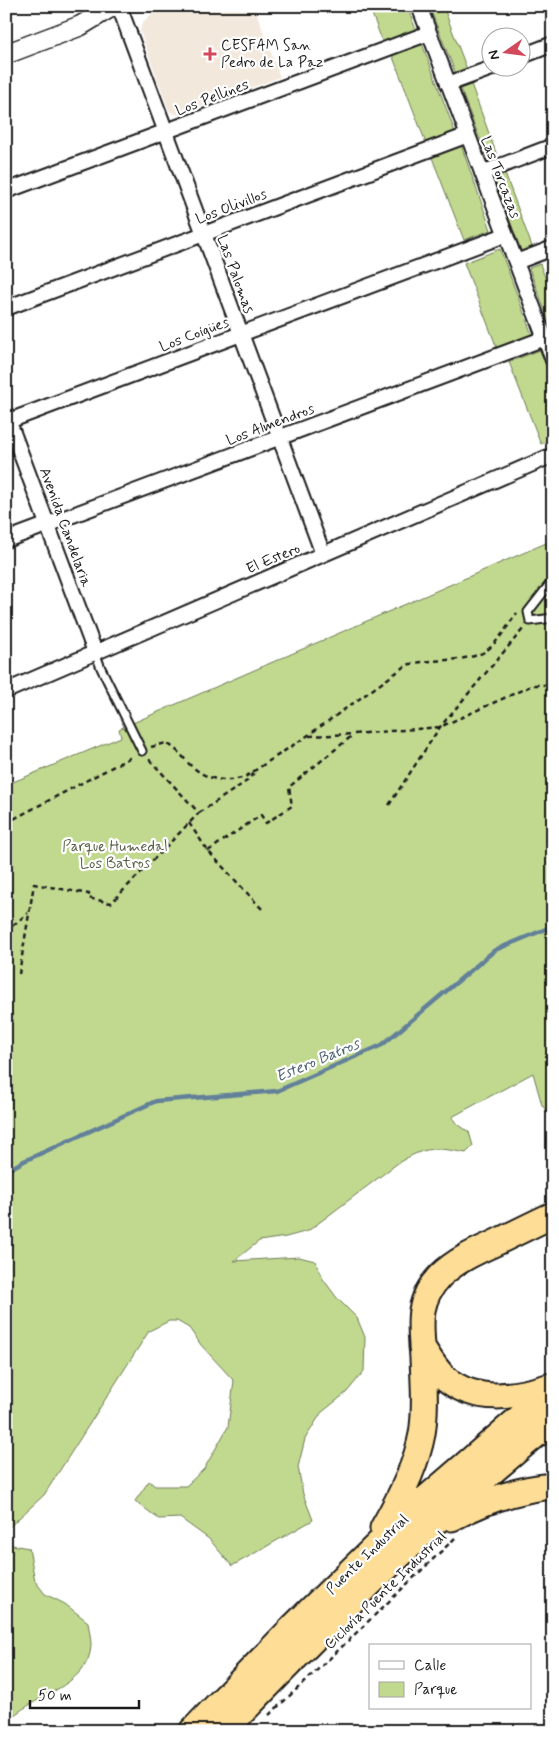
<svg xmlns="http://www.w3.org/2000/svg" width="559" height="1737" viewBox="0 0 559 1737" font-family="Mynerve,sans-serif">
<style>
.built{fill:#f3e8dc}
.green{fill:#c1d98f;stroke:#6e7a56}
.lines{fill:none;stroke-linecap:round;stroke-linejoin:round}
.stream{stroke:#628099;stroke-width:4.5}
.lane-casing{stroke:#1c1c1c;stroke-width:11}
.street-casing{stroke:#1c1c1c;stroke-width:18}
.secondary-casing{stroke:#1c1c1c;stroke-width:22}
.highway-casing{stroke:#1c1c1c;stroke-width:29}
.path{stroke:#1c1c1c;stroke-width:2.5;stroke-dasharray:5 4;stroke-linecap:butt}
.lane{stroke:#fff;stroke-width:7}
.street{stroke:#fff;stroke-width:14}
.secondary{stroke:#fff;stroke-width:19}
.highway{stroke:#fedd96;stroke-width:25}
.poi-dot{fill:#d1495b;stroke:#fff;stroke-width:2}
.labels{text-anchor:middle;stroke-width:4.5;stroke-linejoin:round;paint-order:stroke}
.poi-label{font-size:15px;fill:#1c1c1c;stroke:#fff;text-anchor:start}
.street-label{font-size:15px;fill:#1c1c1c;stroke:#fff}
.park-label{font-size:15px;fill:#565e44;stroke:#fff}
.water-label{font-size:16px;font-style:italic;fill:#4a5f70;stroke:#fff}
</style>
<rect width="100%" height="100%" fill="#fff"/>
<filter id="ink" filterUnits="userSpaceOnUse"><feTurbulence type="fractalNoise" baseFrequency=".02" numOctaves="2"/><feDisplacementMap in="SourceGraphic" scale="10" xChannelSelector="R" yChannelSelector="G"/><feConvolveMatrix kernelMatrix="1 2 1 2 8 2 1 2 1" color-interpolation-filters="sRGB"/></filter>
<g filter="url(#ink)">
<path class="built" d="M160,6H254L280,77L178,115L169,111L140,31L142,23Z"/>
<path class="green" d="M369,6H407L416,30L383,43Z
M429,6H443L468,72L457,77Z
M421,41L455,132L426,143L391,52Z
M471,84L499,161L490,165L460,88Z
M461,145L491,230L464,240L431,155Z
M504,171L533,249L522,253L493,175Z
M500,249L532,335L497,348L464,263Z
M540,264L553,299V332L529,268Z
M540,350L553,384V439L541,444L509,362Z
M553,540V1116L551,1117L542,1105L533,1073L452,1117L456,1123L469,1132L473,1146L466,1153C435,1147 426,1146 398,1163L308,1231L286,1237L259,1241L234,1261L299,1257L315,1261L323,1279L337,1298L357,1318L365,1337L364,1371L347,1392L321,1413L305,1439L298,1467L303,1494L313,1520L232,1566L209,1539L180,1518L159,1519L135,1501L149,1481L155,1486H186L204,1469L228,1427L234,1381L201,1345L189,1328L177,1321H169L149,1331L44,1495L6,1530V785L121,737L119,729Z
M6,1544L29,1548L35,1581L45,1594L65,1604L88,1622C89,1630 91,1638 91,1645C90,1687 29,1696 6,1723Z"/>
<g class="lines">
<path class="stream" d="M6,1171L24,1161L156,1101L277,1091L382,1045L495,950L553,926"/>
<defs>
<path id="lane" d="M553,580L528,612L530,621L553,618
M95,652L101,668L142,751"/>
<path id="street" d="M119,6L323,554
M419,6L553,360
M522,56L553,44
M448,84L492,68
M482,173L553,146
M6,191L429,33
M516,262L553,248
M6,308L468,135
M6,414L95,652
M6,422L505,235
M6,540L545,338
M6,691L553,455"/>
<path id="secondary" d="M6,54L80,26L113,6"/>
<path id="highway" d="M422,1347C429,1358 436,1370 445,1378C476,1404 515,1397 551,1386
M452,1518C484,1501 517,1489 553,1486
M383,1528C399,1500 416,1467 422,1434C426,1409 424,1384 423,1358C421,1327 415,1302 440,1276C455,1261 475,1252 495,1243C514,1234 533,1224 553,1215
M192,1731L292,1628L415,1508L553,1389
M224,1731C328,1623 435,1515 553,1421"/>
</defs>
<use href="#lane" class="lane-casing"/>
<use href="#street" class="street-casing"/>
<use href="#secondary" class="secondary-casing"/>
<use href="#highway" class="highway-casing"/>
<path class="path" d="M309,736L354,734L440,727L533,685H553
M151,747L166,743C175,748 181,754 187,762C204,779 223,784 245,777L307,736L407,665C429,658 471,663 487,650C499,641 508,625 517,613
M389,805L440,727L524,628
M199,813L247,781L254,773
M6,823L133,756
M189,823L208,851L262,909
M208,851L261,815L266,823L292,806L289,787L353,735
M6,931L28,913
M19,974L34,884L89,894L88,898L111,903L199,813L148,758
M269,1715L328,1660L455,1538"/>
<use href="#lane" class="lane"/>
<use href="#street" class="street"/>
<use href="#secondary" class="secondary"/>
<use href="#highway" class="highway"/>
</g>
</g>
<path class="poi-dot" d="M207.5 46.5h5v5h5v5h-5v5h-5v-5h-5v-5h5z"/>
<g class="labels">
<g class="poi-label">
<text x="221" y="50">CESFAM San<tspan x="221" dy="17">Pedro de La Paz</tspan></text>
</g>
<g class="street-label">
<text transform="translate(212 97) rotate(-21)" y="5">Los Pellines</text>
<text transform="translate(501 177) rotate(69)" y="5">Las Torcazas</text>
<text transform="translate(231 206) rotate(-21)" y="5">Los Olivillos</text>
<text transform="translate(236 274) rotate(70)" y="5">Las Palomas</text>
<text transform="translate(194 334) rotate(-21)" y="5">Los Coigües</text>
<text transform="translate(270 424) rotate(-21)" y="5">Los Almendros</text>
<text transform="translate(66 527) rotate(70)" y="5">Avenida Candelaria</text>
<text transform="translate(273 558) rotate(-23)" y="5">El Estero</text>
<text transform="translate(367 1554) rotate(-44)" y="5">Puente Industrial</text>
<text transform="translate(385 1590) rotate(-44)" y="5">Ciclovía Puente Industrial</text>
</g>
<g class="park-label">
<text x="115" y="851">Parque Humedal<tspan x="115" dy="17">Los Batros</tspan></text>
</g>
<g class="water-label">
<text transform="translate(317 1059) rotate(-23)" y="6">Estero Batros</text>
</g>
</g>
<rect width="559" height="1737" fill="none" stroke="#fff" stroke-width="25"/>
<rect x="12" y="12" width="534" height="1712" fill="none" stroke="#1c1c1c" stroke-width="2" filter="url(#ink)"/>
<rect x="369" y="1644" width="162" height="65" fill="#ffffff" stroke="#a4a4a4"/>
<rect x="379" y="1661" width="25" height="8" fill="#ffffff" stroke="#a4a4a4"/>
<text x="414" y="1670" font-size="15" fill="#1c1c1c">Calle</text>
<rect x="379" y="1682" width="25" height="15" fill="#c1d98f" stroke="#a4a4a4"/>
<text x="414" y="1694" font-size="15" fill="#1c1c1c">Parque</text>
<g transform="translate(506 52) rotate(256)"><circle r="24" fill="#ffffff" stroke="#a4a4a4"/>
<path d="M0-4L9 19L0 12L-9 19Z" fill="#d1495b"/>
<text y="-8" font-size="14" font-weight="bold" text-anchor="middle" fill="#1c1c1c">N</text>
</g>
<path d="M30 1700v8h109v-8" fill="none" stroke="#1c1c1c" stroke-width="2.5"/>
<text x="38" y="1700" font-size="15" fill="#1c1c1c" stroke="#ffffff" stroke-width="4" paint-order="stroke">50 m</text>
</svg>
